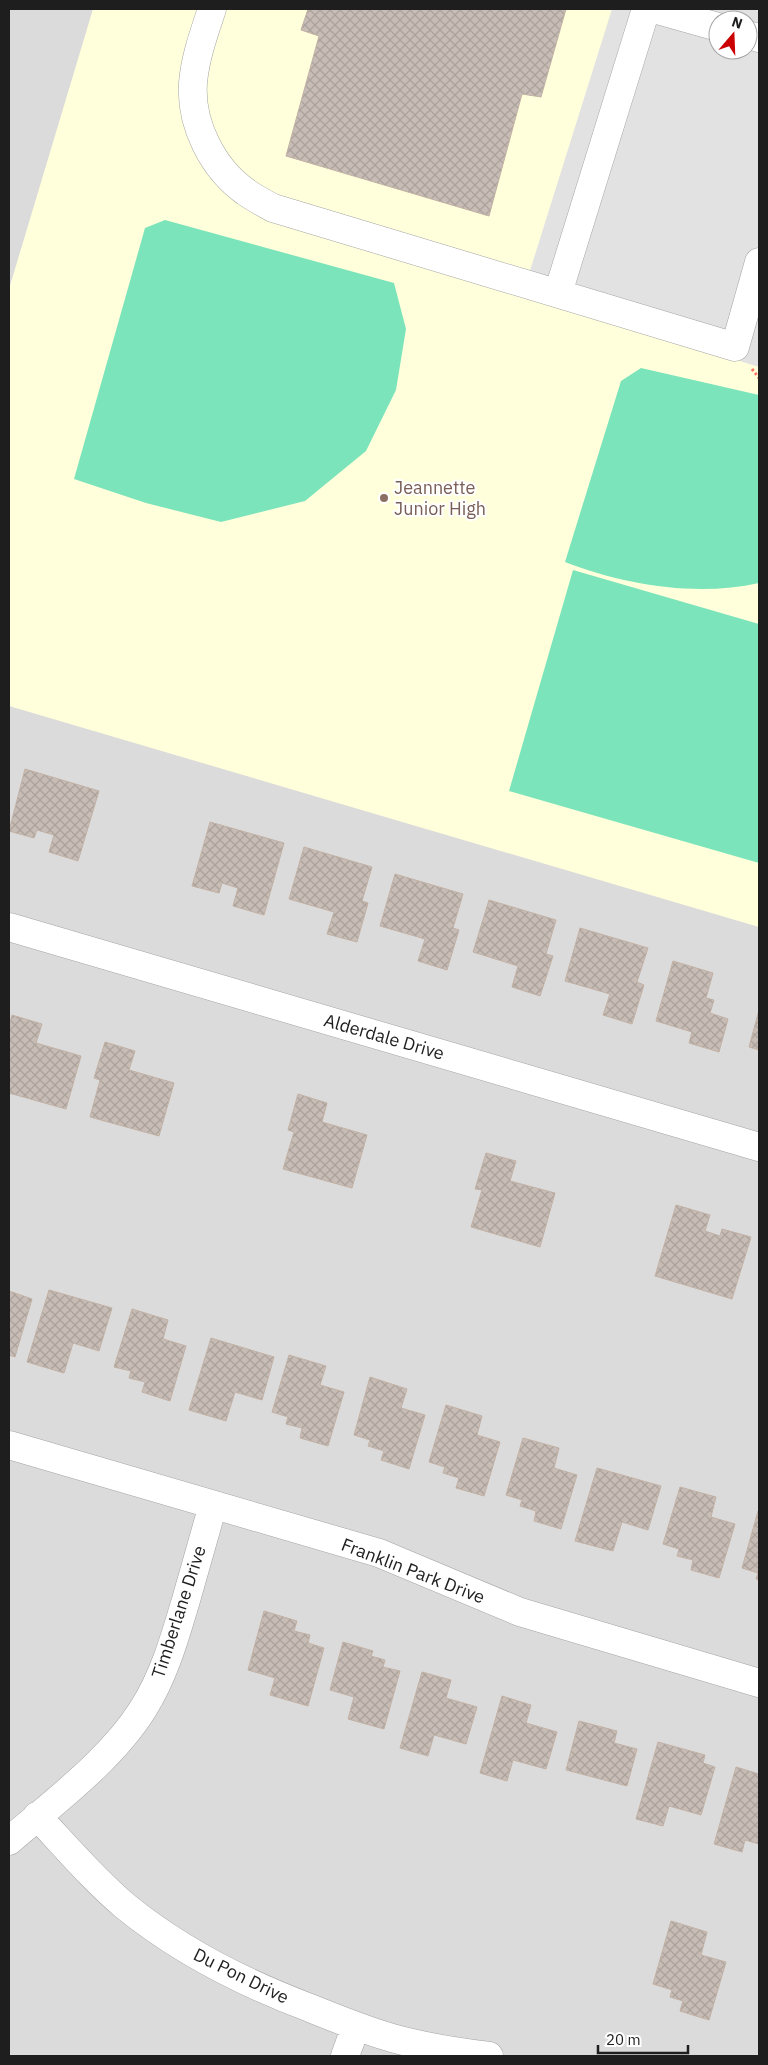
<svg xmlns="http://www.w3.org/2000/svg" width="768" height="2065" viewBox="0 0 768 2065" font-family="'IBM Plex Sans',sans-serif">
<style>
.residential{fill:#dcdbdb;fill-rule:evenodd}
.education{fill:#ffffdc;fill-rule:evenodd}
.pitch{fill:#7ce4bb}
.parking{fill:#e2e2e2;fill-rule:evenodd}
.building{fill:url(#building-cross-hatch);stroke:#c2b1a4}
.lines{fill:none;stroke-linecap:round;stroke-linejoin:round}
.minor-casing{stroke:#a5a5a5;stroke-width:29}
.path{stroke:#ff7464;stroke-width:3;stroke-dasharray:2.5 2.5;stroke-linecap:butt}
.minor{stroke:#fff;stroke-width:28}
.education-dot{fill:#8d6e63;stroke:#fff;stroke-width:2}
.labels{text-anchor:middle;stroke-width:4;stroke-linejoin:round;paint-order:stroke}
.education-label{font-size:18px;fill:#785e54;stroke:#fff;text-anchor:start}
.street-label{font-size:18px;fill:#1e1e1e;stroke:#fff}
</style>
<defs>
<pattern id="building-cross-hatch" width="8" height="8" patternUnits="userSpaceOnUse" patternTransform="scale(1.25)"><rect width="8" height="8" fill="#c8bdb6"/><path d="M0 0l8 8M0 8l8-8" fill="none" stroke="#aba29c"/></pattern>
</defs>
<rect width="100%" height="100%" fill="#f0ebe3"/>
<path class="residential" d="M9,9H759V2056H9ZM718,20H748V50H718Z"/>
<path class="education" d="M93,9H759V927L9,706V289ZM718,20H748V50H718Z"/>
<path class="pitch" d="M165,220L394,283L406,329L396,390L366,451L305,501L221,522L146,503L74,479L145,228Z
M641,368L759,395V583C697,597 624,585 565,562L621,381Z
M573,570L759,624V863L509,791Z"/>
<path class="parking" d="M612,9H752L759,11V367L523,293ZM718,20H748V50H718Z"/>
<path class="building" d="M308,9H566L541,97L522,94L489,216L286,156L319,36L301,30Z
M25,769L99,791L78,861L49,852L54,835L37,830L34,838L9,831Z
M210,822L284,843L264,915L233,906L238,888L222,883L219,893L192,886Z
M304,847L372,867L362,901L368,903L357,942L327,934L334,912L289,899Z
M395,874L463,894L453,928L459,930L447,970L418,961L425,939L380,926Z
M489,900L556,920L546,954L553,956L540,996L512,987L518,966L473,952Z
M580,928L648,948L637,982L644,985L632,1024L603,1015L610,994L565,981Z
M673,961L713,973L706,998L714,1000L710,1013L728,1019L719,1052L689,1043L692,1032L656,1021Z
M759,1010V1050L749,1047Z
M12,1015L42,1024L36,1043L81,1056L66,1109L9,1093V1026Z
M105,1042L135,1051L129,1070L174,1083L159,1136L90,1117L100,1080L94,1078Z
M298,1094L327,1103L322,1122L367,1135L352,1188L283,1169L294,1132L288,1130Z
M486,1153L516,1161L510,1181L555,1193L540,1247L471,1227L482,1190L475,1189Z
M676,1205L710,1215L705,1231L720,1236L722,1229L751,1237L732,1299L655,1276Z
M49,1290L112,1308L99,1351L73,1343L64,1373L27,1362Z
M9,1291L32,1299L15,1357L9,1355Z
M132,1309L168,1320L163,1339L186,1346L170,1401L142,1392L145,1382L129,1378L131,1371L114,1367Z
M211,1338L274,1357L262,1400L235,1392L226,1421L189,1410Z
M289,1355L326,1366L320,1385L344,1392L328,1446L300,1438L302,1428L286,1424L288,1417L272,1412Z
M370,1377L407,1389L401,1408L425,1415L409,1469L381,1460L384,1451L368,1446L370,1440L354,1435Z
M446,1405L482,1416L477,1435L500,1442L484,1496L456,1488L459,1478L443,1473L445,1467L429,1462Z
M523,1438L559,1448L554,1468L577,1475L561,1529L534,1521L536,1511L520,1506L522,1500L506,1495Z
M597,1468L661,1486L648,1530L622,1522L613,1551L575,1541Z
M680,1487L716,1497L711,1517L735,1524L719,1578L691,1570L693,1560L677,1556L679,1549L663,1544Z
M758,1511H759V1580L756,1579L758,1573L742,1568Z
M264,1611L297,1621L294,1631L310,1635L308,1643L324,1648L308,1706L270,1695L275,1678L248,1670Z
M343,1642L373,1651L371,1656L385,1660L383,1667L400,1671L384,1729L348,1719L354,1697L330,1690Z
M422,1672L451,1680L446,1698L477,1707L466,1744L434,1735L428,1756L400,1748Z
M502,1696L531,1705L526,1723L557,1732L546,1769L513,1760L507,1781L480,1773Z
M579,1721L617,1731L614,1743L637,1749L627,1786L566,1770Z
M658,1742L705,1755L703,1763L715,1767L701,1815L669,1806L663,1826L636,1819Z
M736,1767L759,1774V1844L745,1840L742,1852L714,1844Z
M671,1921L707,1932L701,1955L726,1962L709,2020L680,2011L683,2001L670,1997L672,1990L653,1984Z"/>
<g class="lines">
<defs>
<path id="minor" d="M212,9C204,33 195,58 193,83C190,124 213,169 246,192C254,198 264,203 273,208L735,347L759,262
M654,9L718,27
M748,35L759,38
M558,293L646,9
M9,927L759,1147
M9,1445L379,1553L520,1612L759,1683
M37,1816C66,1847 93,1879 125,1906C180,1951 244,1983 310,2008C337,2019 364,2030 392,2038C424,2047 457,2052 489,2056
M9,1841C54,1802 111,1760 143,1709C164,1676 175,1637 186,1600C195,1568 204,1537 213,1505
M345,2056L356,2026"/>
</defs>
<use href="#minor" class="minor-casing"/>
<path class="path" d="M752,369L759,378"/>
<use href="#minor" class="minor"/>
</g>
<circle class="education-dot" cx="384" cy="498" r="5"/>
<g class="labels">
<g class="education-label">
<text x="394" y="494">Jeannette<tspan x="394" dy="21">Junior High</tspan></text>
</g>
<g class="street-label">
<text transform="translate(384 1037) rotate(16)" y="6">Alderdale Drive</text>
<text transform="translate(413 1571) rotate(21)" y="6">Franklin Park Drive</text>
<text transform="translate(179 1612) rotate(-72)" y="6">Timberlane Drive</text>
<text transform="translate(241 1976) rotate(26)" y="6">Du Pon Drive</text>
</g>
</g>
<rect width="768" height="2065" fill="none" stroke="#1e1e1e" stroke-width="20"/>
<g transform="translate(733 35) rotate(19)"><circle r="24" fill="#ffffff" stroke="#a5a5a5"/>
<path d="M0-4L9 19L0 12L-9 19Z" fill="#cb0001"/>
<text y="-8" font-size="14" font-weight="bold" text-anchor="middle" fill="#1e1e1e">N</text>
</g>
<path d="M598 2045v8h90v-8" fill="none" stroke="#1e1e1e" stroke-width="2.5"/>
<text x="606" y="2045" font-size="15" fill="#1e1e1e" stroke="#ffffff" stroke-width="4" paint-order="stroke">20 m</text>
</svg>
